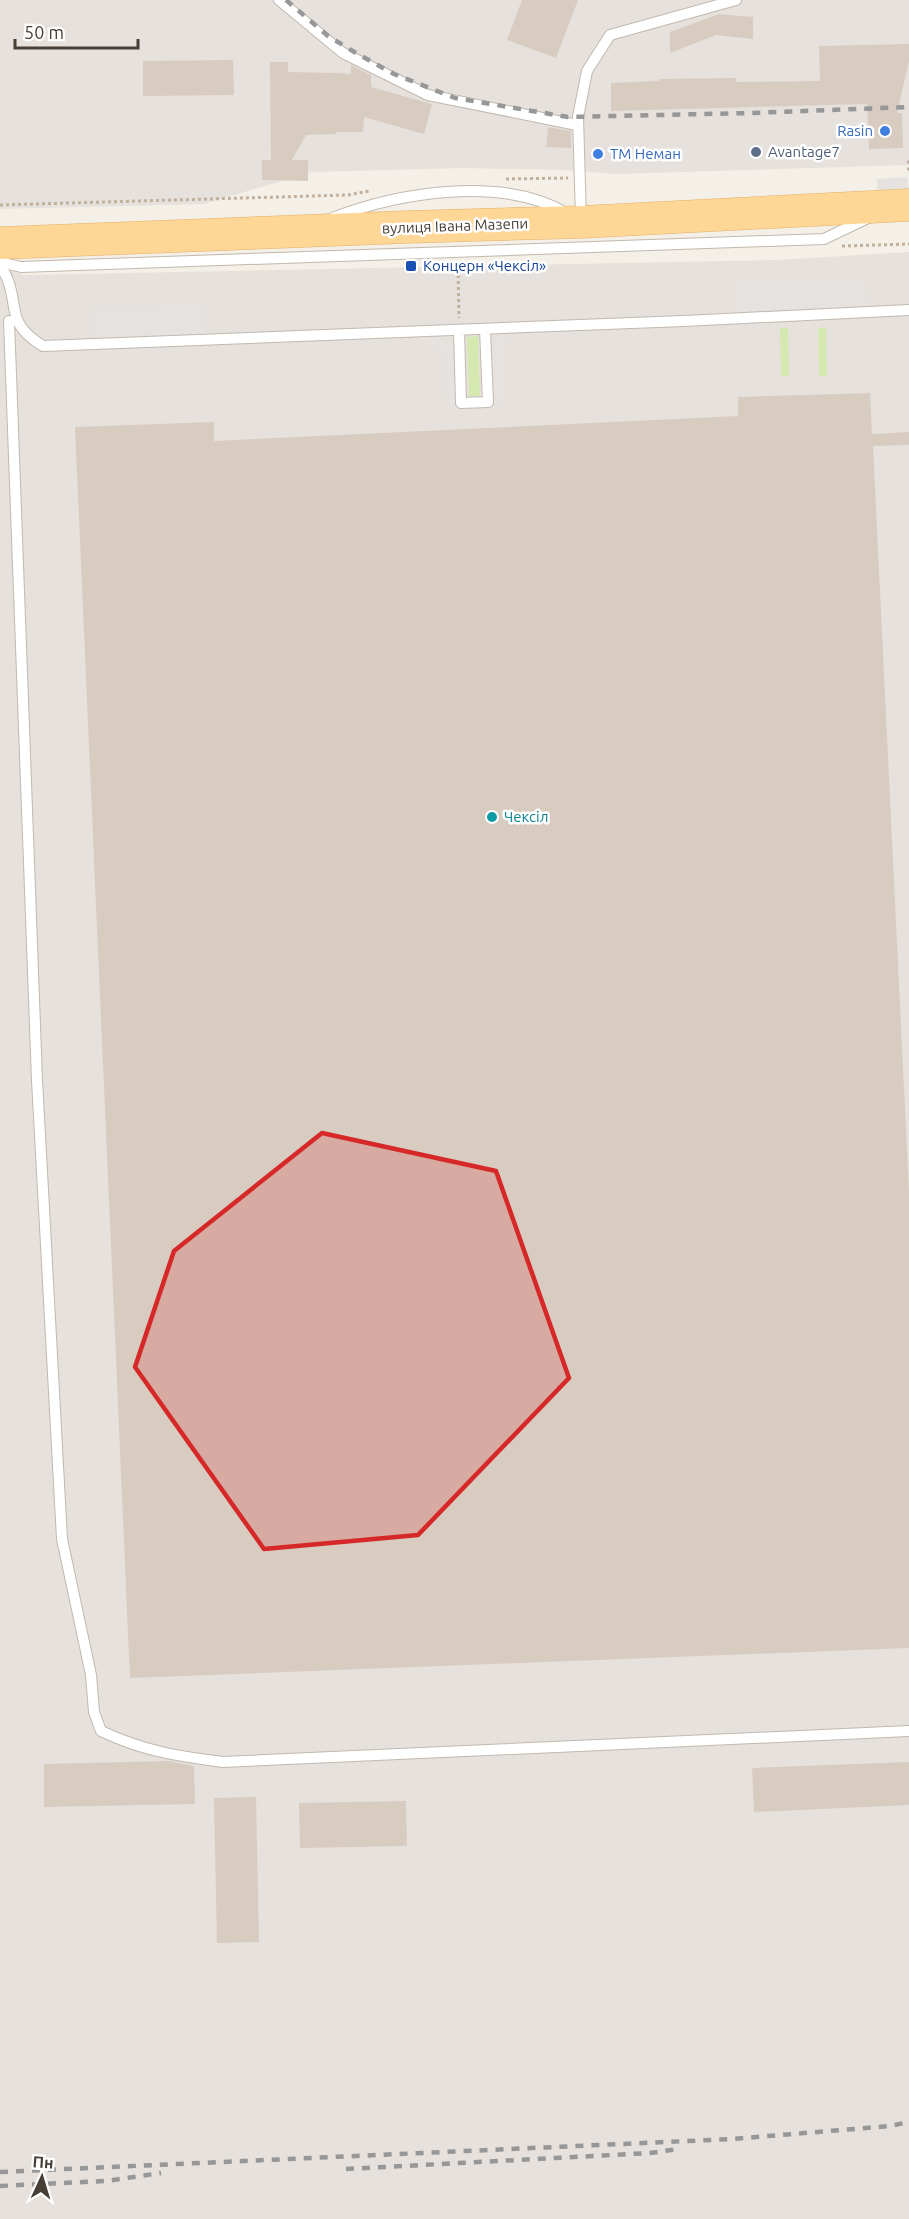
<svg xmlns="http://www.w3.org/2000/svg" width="909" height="2219" viewBox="0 0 909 2219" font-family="Ubuntu,sans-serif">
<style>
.industrial{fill:#e6e1dc}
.green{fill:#d4e8b0}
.parking{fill:#e5e2df}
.building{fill:#d8ccc0}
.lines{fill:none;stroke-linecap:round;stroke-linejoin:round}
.service-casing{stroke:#c2b9ad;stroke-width:12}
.primary-casing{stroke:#e3b166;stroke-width:33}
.path{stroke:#c1b09b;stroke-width:3;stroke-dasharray:3 3;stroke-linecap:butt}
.service{stroke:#fff;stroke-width:10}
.primary{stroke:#fed696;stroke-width:32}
.rail{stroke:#979797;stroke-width:4.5;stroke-dasharray:8 8;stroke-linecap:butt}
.marked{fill:#d62828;fill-opacity:0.2;stroke:#d62828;stroke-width:4.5;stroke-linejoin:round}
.shop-dot{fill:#3f7fe0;stroke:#fff;stroke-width:2}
.service-dot{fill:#5c6f8a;stroke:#fff;stroke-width:2}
.transit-dot{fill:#1a4fb4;stroke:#fff;stroke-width:2}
.culture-dot{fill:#0f9aa8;stroke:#fff;stroke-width:2}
.labels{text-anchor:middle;stroke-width:5;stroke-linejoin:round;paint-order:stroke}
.shop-label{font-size:15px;fill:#366cbe;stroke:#fff;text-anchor:end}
.service-label{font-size:15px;fill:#4e5e75;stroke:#fff;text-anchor:start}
.street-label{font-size:15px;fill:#473f36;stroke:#fff}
.transit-label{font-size:15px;fill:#164399;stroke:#fff;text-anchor:start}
.culture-label{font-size:15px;fill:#0d838f;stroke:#fff;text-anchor:start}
</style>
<rect width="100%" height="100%" fill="#f4efe7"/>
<path class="industrial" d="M0,0H909V165L616,174L567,170L464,168L312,172L204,204L0,209Z
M909,252V2219H0V268L24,275L777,260Z"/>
<path class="green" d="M780,328H788L789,376H781Z
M818,328H826L827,376H819Z
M478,336L480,396H469L467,337Z"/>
<path class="parking" d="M907,177L909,191L877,195V179Z
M865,279L867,313L736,317L735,282Z
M203,304L206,340L93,344L91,309Z
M500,328H510L502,354L504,405L488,406L486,355L496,339Z
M427,331H440L443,340L459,357L461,408L447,409L445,358L430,342Z"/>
<path class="building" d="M522,0H578L556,58L507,40Z
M719,14L753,17V39L716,35L670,53V32Z
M909,44V61L897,113H902L903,148L869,149L867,104L611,111V83L659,81V79L736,78V82L820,81L819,46Z
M233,60L234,95L143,96V61Z
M270,62H288V72L337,73L351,74V65L371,75V87L432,104L424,134L364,117L363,132H336V134L306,135L292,160H308V181L262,180V160H271Z
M548,127L571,131V148L546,147Z
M870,393L872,434L909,432V445L873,446L909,1192V1648L130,1678L75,427L214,422V441L738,416V397Z
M169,1761L194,1766L195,1804L44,1807V1764Z
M909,1762V1805L754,1812L752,1768Z
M256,1797L259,1942L217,1943L214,1798Z
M406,1801L407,1846L300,1848L299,1803Z"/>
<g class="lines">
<defs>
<path id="service" d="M279,0L343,53L428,95L577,125
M330,219C398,192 503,175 568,214
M581,219L578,117L587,71L610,35L736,0
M0,262L21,267L824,239L870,217
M0,265C24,302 0,320 43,346L684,321L909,310
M9,321L37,1080L62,1539L91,1675L94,1712L101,1731C143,1751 177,1756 223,1762L909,1731
M459,330L461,403L488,402L485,329"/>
<path id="primary" d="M0,243L407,227L582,222L909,205"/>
</defs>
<use href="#service" class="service-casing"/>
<use href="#primary" class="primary-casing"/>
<path class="path" d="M907,162H909
M907,169H909
M506,179L568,178
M0,205L348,195L369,191
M842,246L909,244
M458,269L459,318"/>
<use href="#service" class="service"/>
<use href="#primary" class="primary"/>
<path class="rail" d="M286,0L328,36L356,53L394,74L455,98L568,117L751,113L909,107
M346,2169L650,2153L678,2149
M0,2172L732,2139L890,2126L909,2122
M0,2186L106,2181L161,2173"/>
</g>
<path class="marked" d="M322,1133L496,1171L569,1378L418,1535L264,1549L135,1367L174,1251Z"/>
<g class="shop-dot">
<circle cx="885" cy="131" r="6"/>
<circle cx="598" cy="154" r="6"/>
</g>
<circle class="service-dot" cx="756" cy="152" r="6"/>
<rect class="transit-dot" x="405" y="260" width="12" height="12" rx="3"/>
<circle class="culture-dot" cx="492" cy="817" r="6"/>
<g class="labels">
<g class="shop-label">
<text x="873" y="136">Rasin</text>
<text x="610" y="159" text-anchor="start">ТМ Неман</text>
</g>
<g class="service-label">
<text x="768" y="157">Avantage7</text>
</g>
<g class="street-label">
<text transform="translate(455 226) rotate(-2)" y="5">вулиця Івана Мазепи</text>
</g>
<g class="transit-label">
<text x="423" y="271">Концерн «Чексіл»</text>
</g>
<g class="culture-label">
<text x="504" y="822">Чексіл</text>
</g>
</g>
<g transform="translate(42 2177) rotate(4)" stroke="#ffffff" stroke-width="4.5" paint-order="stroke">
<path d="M0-4.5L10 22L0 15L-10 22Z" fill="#473f36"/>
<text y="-9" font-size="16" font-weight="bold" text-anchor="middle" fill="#473f36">Пн</text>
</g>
<path d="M15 39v9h123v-9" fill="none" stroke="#473f36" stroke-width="3"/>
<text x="24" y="39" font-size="18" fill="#473f36" stroke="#ffffff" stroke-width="4.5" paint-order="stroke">50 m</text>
</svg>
